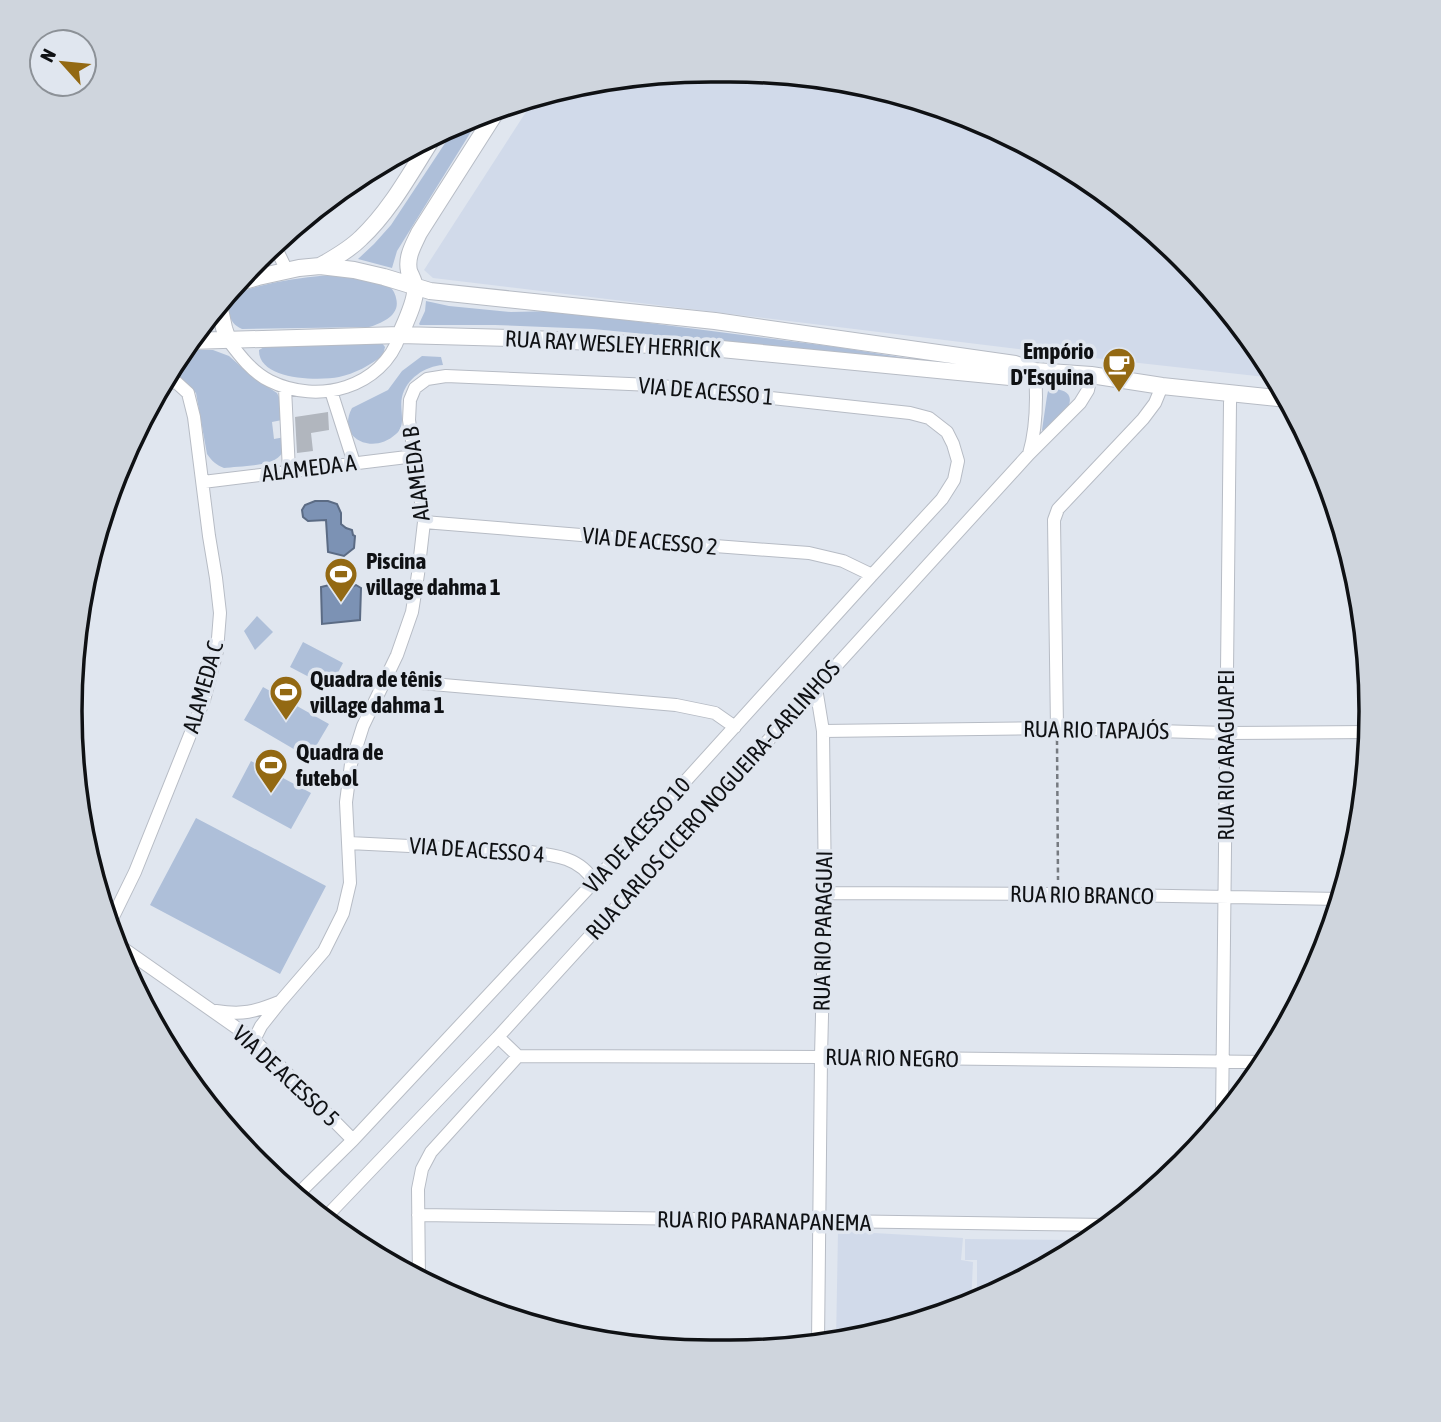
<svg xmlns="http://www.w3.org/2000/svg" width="1441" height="1422" viewBox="0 0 1441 1422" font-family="'Asap Condensed',sans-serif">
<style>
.built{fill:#d1daea}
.green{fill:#aebfd9}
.water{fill:#7c92b4;stroke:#5b6b84;stroke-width:2}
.building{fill:#b1b6be}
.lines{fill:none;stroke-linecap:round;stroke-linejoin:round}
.minor-casing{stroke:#b7bcc5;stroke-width:14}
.tertiary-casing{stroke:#b7bcc5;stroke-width:18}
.path{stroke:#767a80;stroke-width:2.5;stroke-dasharray:5 3.5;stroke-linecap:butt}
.minor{stroke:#fff;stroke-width:12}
.tertiary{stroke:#fff;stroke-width:16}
.labels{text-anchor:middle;stroke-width:7;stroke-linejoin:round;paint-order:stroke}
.street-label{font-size:23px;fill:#0f1114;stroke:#e0e6ef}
.poi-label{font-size:23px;font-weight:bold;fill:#0f1114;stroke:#e0e6ef;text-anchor:start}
.rim{fill:none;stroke:#0f1114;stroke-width:3.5}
</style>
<rect width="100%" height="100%" fill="#e0e6ef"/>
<path class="built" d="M711,70L855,82L975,119L1086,178L1183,257L1263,355L1275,378L1085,357L433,278L424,270L535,98L586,82Z
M838,1231L963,1238L961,1260L973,1262L971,1304L855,1340L836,1342Z
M965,1239L1079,1240V1248L977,1303V1260H965Z"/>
<path class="green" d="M482,114L397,251L392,268L358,259L374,244L391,225L459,122Z
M332,275C348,276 373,277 387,285C392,287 395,293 396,298C401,315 382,323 369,327L242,329C235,326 230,321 229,312C229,307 230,301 234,297C246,284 313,276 332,275Z
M426,301L449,306L511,312L556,311L837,347L925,361L593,329L495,325H420L419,324L425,311Z
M382,343L385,347L383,355C371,365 354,374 339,377C318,381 258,380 259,350L266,346Z
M182,350H213L229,356L254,378L277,393L280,399L282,420L272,422L274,439L285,437C284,441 284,449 282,453C275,467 238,466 224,468C216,465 212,461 207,454L196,393L179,377L168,373Z
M422,356L441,357L443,365C425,366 406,379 402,397C399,410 407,425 396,434C372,456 336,438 352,408L388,390L402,371Z
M1053,389C1063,390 1073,392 1069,405L1044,432L1042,430L1047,396L1048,391Z
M257,616L273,632L255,650L244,631Z
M303,642L343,663L330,688L290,667Z
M263,687L329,724L309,758L244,720Z
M251,761L311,793L291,829L232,797Z
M196,818L326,886L280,974L150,905Z"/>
<path class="water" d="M315,501H328L337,504L341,513V524L346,528L352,530L353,535L355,536L354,548L344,556L328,552L326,520L308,521L303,517L302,510L305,505Z
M346,581L349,588L356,585L361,588L360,620L322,624L321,587Z"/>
<path class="building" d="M328,412L329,430L311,433L313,451L297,453L295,417Z"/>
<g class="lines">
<defs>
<path id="minor" d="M274,244L287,271
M228,340C240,356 252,372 270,381C318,405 382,388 400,335
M285,388L289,471
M331,391L354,463
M1029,454C1037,427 1037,399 1035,371
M203,482L415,456
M424,522L715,546L809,553L843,561L872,575
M386,680L676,705L715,713L735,727
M816,688L823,731L825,893L821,1057L818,1343
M1057,728L1054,520L1058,509L1143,419L1155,403L1162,386
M823,731L1057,728L1225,733L1369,732
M349,843L530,852C555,855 581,858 594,882
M825,893L1058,894L1340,899
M109,925L135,872L204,700L217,651L220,613L216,578L209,536L194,417L188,393L177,383L164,381
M114,942L254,1040L353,1140
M216,1011C243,1015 254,1012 279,1002
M498,1037L518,1056
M254,1040L261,1026L280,1002L324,951L343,913L350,883L346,802L351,764L363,726L397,655L412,612L418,574L424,522L409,420L410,400L415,388L427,379L446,376L652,385L910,413L929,418L947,432L953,444L958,461L954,480L942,499L872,575L594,882L353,1140L296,1196
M518,1056L821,1057L1266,1062
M1222,1117C1223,879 1226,641 1230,403L1231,392
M418,1215L1109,1225
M324,1219L498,1037L1029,454L1080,403L1088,390L1091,375
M419,1278L418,1189L422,1169L431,1152L518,1056"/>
<path id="tertiary" d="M320,266C334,258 349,250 361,238C391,210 412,170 434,136
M237,283L258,277L299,268L320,266L354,270L384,277L430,291L715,321L1015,364L1035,371L1091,375L1162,386L1287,399
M219,305L224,328L228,340
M400,335C405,323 417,299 415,287C414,281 411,276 409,271C406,257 413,246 419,233L498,109
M189,341L400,335L512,338L711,348L1010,377L1035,371"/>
</defs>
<use href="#minor" class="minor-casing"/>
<use href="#tertiary" class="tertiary-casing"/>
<path class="path" d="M1057,740L1058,880"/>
<use href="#minor" class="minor"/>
<use href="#tertiary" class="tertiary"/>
</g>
<defs>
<symbol id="cafe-pin" viewBox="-11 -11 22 30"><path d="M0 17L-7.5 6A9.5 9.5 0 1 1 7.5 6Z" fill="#936913" stroke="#e0e6ef"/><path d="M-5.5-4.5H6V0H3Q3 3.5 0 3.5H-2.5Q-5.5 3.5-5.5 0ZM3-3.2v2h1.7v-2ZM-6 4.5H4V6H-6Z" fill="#fff"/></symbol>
<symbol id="stadium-pin" viewBox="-11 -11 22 30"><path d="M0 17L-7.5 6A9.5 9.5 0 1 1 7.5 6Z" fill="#936913" stroke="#e0e6ef"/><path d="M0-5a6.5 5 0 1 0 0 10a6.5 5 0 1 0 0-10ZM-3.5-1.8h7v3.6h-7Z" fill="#fff"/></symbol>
</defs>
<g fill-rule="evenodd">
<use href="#cafe-pin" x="1100" y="345" width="38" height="52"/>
<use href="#stadium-pin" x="322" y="555" width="38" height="52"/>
<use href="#stadium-pin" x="267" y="673" width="38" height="52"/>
<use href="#stadium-pin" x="252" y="746" width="38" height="52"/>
</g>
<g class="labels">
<g class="street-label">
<text transform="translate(613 344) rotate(3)" y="8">RUA RAY WESLEY HERRICK</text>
<text transform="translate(706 391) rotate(5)" y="8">VIA DE ACESSO 1</text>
<text transform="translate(309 468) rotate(-7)" y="8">ALAMEDA A</text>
<text transform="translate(416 474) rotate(-97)" y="8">ALAMEDA B</text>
<text transform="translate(650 541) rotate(5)" y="8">VIA DE ACESSO 2</text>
<text transform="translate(203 687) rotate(-74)" y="8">ALAMEDA C</text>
<text transform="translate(1096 730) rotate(1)" y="8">RUA RIO TAPAJÓS</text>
<text transform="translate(1226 755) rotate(-90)" y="8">RUA RIO ARAGUAPEI</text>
<text transform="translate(713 800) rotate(-48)" y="8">RUA CARLOS CICERO NOGUEIRA-CARLINHOS</text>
<text transform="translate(637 835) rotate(-48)" y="8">VIA DE ACESSO 10</text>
<text transform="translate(477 850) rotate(4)" y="8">VIA DE ACESSO 4</text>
<text transform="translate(1082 895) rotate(1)" y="8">RUA RIO BRANCO</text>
<text transform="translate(823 931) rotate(-89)" y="8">RUA RIO PARAGUAI</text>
<text transform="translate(892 1058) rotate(1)" y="8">RUA RIO NEGRO</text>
<text transform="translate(286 1076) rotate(43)" y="8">VIA DE ACESSO 5</text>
<text transform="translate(764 1221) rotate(1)" y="8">RUA RIO PARANAPANEMA</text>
</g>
<g class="poi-label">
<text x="1094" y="359" text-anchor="end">Empório<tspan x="1094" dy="26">D'Esquina</tspan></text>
<text x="366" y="569">Piscina<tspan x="366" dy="26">village dahma 1</tspan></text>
<text x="310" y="687">Quadra de tênis<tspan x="310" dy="26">village dahma 1</tspan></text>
<text x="296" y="760">Quadra de<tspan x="296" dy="26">futebol</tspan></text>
</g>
</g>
<path d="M0 0H1441V1422H0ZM711 82H730A629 629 0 0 1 1359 711V711A629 629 0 0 1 730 1340H711A629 629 0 0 1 82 711V711A629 629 0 0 1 711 82Z" fill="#cfd5dd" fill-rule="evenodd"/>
<path class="rim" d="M711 82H730A629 629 0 0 1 1359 711V711A629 629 0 0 1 730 1340H711A629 629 0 0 1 82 711V711A629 629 0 0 1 711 82Z"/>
<g transform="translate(63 63) rotate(297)"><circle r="33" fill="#e0e6ef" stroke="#8c9197" stroke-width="2"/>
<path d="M0-5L12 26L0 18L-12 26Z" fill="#936913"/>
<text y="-10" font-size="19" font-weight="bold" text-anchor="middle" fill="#0f1114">N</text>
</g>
</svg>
